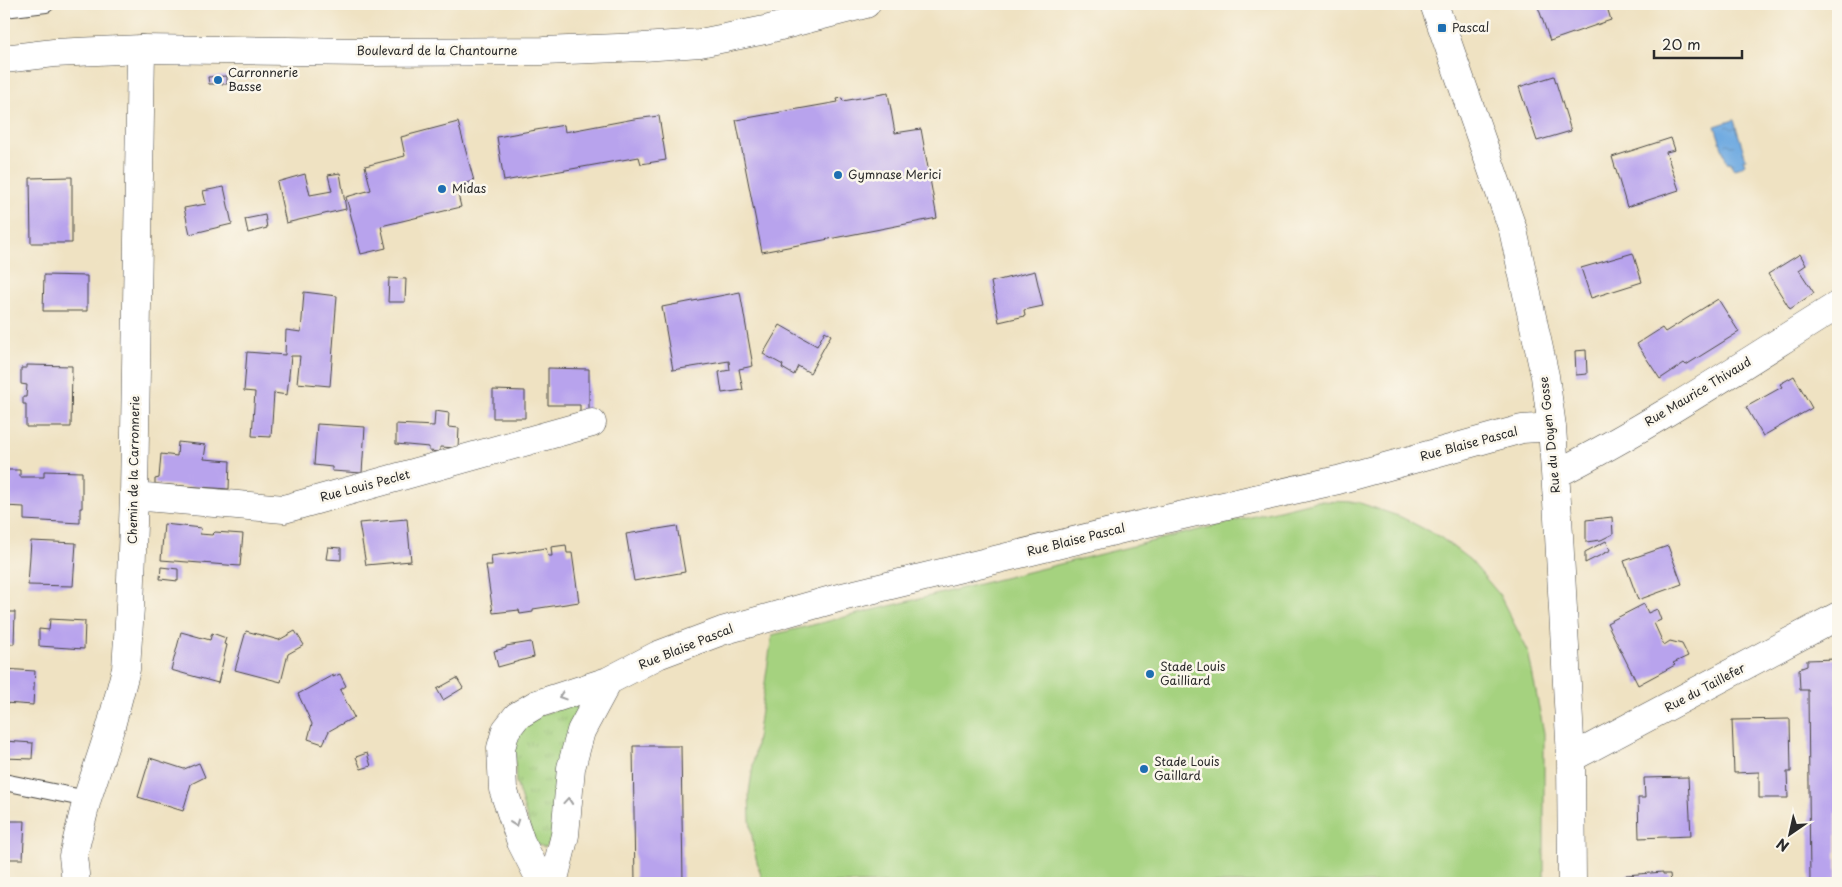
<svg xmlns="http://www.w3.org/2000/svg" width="1842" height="887" viewBox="0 0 1842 887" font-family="'Playpen Sans',sans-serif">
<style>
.grass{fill:url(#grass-tufts);stroke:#687e55}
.pitch{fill:#a5d27f;stroke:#687e55}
.water{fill:url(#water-ripples);stroke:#4e6b86}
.building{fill:#b8a3ed}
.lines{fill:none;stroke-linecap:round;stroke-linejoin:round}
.service-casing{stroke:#484642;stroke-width:18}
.minor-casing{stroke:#484642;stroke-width:29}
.tertiary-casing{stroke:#484642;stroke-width:29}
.service{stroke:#fff;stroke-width:16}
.minor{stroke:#fff;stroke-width:28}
.tertiary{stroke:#fff;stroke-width:28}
.oneway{stroke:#a0a0a0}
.poi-dot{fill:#1f6fb2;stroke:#fbf7ec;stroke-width:2}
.labels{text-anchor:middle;stroke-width:5;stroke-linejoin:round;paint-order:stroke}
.poi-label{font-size:12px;fill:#2b2b2b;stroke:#fbf7ec;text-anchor:start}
.street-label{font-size:12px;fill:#2b2b2b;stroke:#fbf7ec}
</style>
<defs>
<pattern id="grass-tufts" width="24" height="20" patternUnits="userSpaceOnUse" patternTransform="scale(1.25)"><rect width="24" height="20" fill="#a5d27f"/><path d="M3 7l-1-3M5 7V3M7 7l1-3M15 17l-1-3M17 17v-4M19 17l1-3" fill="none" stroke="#8eb46e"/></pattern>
<pattern id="water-ripples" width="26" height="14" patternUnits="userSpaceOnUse" patternTransform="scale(1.25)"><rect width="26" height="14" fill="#71abe1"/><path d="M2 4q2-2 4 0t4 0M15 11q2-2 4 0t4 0" fill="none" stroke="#5d8bb7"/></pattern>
</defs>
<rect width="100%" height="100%" fill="#fbf7ec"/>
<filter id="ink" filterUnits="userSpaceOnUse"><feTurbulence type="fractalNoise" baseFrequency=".02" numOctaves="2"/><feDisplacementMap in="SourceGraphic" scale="10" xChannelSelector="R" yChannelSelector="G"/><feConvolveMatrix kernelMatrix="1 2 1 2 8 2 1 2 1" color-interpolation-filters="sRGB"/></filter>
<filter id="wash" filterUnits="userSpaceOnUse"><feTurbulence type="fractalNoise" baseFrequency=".0096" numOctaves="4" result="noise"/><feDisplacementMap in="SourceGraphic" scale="20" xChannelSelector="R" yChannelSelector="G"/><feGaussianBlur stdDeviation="1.12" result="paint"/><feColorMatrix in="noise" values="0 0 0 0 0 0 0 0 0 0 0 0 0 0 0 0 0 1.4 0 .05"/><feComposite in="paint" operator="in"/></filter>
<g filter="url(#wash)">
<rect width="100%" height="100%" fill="#efe2c2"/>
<path class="grass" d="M572,704L581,708L551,841L545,847L535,844L516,782L514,744L518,734L540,715Z"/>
<path class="pitch" d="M1316,501L1357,502L1401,517L1440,537L1470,560L1499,594L1528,651L1544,733V883H763L754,851L750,820L749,793L772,635Z"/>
<path class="water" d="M1734,120L1746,159H1743L1745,164L1739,168L1733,169L1731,162L1727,163L1715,126Z"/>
<g id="blocks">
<path class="building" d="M1537,4H1606L1611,20L1550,41Z
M1830,4H1838V28Z
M227,76V84H209L208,77Z
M1554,76L1571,131L1537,141L1519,87Z
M888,93L895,133L921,129L937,218L762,252L736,120L838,102L837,99L842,98L843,101Z
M659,116L666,160L641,164L639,157L504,181L497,137L564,125L565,132L634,119Z
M458,122L474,181L456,186L461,207L381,226L386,248L361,254L346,197L371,190L365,166L405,156L401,137Z
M1671,138L1675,150L1666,152L1679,190L1627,207L1612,157Z
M340,173L346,209L286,223L277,182L305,174L310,195L332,191L328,175Z
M72,177V243H31L30,178Z
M224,187L232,224L190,234L184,208L206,204L203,191Z
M265,215L267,228L248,233L245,219Z
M1633,253L1642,282L1591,298L1581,268Z
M1800,254L1806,265L1799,270L1814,293L1790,309L1768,274Z
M1035,271L1043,306L1024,310L1025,316L999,322L991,282Z
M44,275L87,276V311H43Z
M389,278L406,279L405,302H388Z
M304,292L337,296L330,386L297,383L300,356H291L287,395L274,393L271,437L252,436L255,392L244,391L247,352L285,355L286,330L301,332Z
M740,292L753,366L739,369L743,390L722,393L719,372L730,370L729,361L673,370L662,307Z
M1718,299L1739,332L1686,365L1684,363L1660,379L1637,344L1662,328L1665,332Z
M780,325L817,346L825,331L831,335L810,373L798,366L794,375L782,368L783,365L763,354Z
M1586,350L1587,374L1576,375L1575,351Z
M27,365L72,366L71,427H26V404H23V397H26L27,385L21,384V368H27Z
M548,368L589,369V413L580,412V405H548Z
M1794,376L1812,408L1763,436L1746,407L1782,387L1780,384Z
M493,390L525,391V418H493Z
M435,411L449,413L448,427L459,428L458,448L440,447V452L429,451V447L396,444V424L434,426Z
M317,424L365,427L362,473L332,471V467L314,465Z
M178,442L206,445L204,459L230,461L229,489L155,484V479L159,478L161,454L177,456Z
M4,470H20V477H44V471L82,472V508H80V523L24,520V507L4,506Z
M1612,517L1613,534L1601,540L1586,542V520Z
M407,519L411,561L366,565L359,523Z
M164,524L201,528L200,534L212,535L215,532L243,534L240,566L161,560Z
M677,526L685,572L634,581L626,534Z
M31,541L76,543L73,586L28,585Z
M1606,541L1611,550L1585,563V552Z
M566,545L567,553H572L579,602L533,609V612L520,614L519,610L493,613L486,565H492L491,556L546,548L548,556H552L551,547Z
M1668,546L1682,584L1638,600L1624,561Z
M328,547L341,548V560L326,559Z
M161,567L178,569V581L160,579Z
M1644,604L1648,613L1657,609L1661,620L1654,623L1664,645L1670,641L1682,644L1688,656L1673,663L1675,665L1638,685L1607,623Z
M4,612H15L14,644H4Z
M50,619L85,621L84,649L39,646V629L49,630Z
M246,631L279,640L295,631L304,645L288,654L281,682L235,670Z
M181,632L210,640L212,633L226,638L224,644L227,645L218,683L171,670Z
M531,642L534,657L498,667L494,651L506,648V646Z
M1836,659L1838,778V812L1836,813V883H1810L1808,690H1800L1799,669L1807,666V660Z
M4,669L35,671L33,705L4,703Z
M340,674L346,686L340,690L354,717L329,731L323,744L308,739L312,724L298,694L333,675V677Z
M457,678L463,688L443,700L437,689Z
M1790,719L1791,772H1787L1788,798H1759V772L1734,773L1732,720Z
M4,741L33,743L32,759L4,758Z
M633,746H681L683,883H635Z
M367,753L371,766L361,769L356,757Z
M150,758L184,769L199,763L205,777L191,784L183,811L138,797Z
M1688,777L1691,836L1639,838L1638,798H1645L1644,778Z
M4,821H25L23,859H4Z
M1663,872V874H1670L1671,883H1627L1626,875Z"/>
</g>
</g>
<g filter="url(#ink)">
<use href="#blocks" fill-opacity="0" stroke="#484642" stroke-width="1"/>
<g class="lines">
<defs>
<path id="service" d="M4,9L46,4
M4,782L87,799"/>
<path id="minor" d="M1434,4L1513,230L1545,376L1552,427L1558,517L1571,758L1572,883
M1556,474C1653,425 1745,363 1838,305
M134,496L284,509L592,423
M1571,758L1838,616
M76,883L73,856L87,799L111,726L126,669L130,607L134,496L141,49
M542,883L521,842L503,789L501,748L506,730L517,716L537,704L608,681L658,655L722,631L838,598L1139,525L1338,480L1522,429L1552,427
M553,883L565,835L571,768L581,731L608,681"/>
<path id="tertiary" d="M4,59L54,53L141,49L365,52L543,51L643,47L700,43L765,30L866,4"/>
</defs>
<use href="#service" class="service-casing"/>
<use href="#minor" class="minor-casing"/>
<use href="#tertiary" class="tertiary-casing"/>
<use href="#service" class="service"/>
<use href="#minor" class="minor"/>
<use href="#tertiary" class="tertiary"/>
</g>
<defs><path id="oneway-chevron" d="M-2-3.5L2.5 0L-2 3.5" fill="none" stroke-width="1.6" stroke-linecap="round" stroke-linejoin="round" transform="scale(1.25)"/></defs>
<g class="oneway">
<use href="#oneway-chevron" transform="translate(562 696) rotate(162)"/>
<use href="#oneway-chevron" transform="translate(568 801) rotate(-85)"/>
<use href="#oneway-chevron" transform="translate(515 823) rotate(70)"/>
</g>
</g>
<g class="poi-dot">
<rect x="1437" y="23" width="10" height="10" rx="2.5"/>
<circle cx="218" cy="80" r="5"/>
<circle cx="838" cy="175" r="5"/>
<circle cx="442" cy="189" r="5"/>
<circle cx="1150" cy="674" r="5"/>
<circle cx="1144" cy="769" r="5"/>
</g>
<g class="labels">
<g class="poi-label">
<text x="1452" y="32">Pascal</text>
<text x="228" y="77">Carronnerie<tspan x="228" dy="14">Basse</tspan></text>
<text x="848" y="179">Gymnase Merici</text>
<text x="452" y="193">Midas</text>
<text x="1160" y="671">Stade Louis<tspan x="1160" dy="14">Gailliard</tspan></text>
<text x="1154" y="766">Stade Louis<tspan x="1154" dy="14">Gaillard</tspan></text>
</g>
<g class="street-label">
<text x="437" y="55">Boulevard de la Chantourne</text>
<text transform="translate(1698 392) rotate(-31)" y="4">Rue Maurice Thivaud</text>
<text transform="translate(1550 435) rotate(-96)" y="4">Rue du Doyen Gosse</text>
<text transform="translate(1469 444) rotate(-15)" y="4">Rue Blaise Pascal</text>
<text transform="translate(134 470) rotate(-89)" y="4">Chemin de la Carronnerie</text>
<text transform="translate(365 486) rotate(-15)" y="4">Rue Louis Peclet</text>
<text transform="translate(1076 540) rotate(-14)" y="4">Rue Blaise Pascal</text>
<text transform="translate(686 647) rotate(-22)" y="4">Rue Blaise Pascal</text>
<text transform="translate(1705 688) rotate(-28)" y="4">Rue du Taillefer</text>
</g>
</g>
<rect width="1842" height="887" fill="none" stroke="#fbf7ec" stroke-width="20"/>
<g transform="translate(1790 834) rotate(214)" stroke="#fbf7ec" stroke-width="4" paint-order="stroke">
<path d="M0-4L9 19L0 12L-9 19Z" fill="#2b2b2b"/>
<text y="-8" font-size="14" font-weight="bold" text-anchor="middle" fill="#2b2b2b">N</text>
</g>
<path d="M1654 50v8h88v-8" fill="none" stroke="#2b2b2b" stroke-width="2.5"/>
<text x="1662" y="50" font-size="15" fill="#2b2b2b" stroke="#fbf7ec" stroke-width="4" paint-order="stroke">20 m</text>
</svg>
